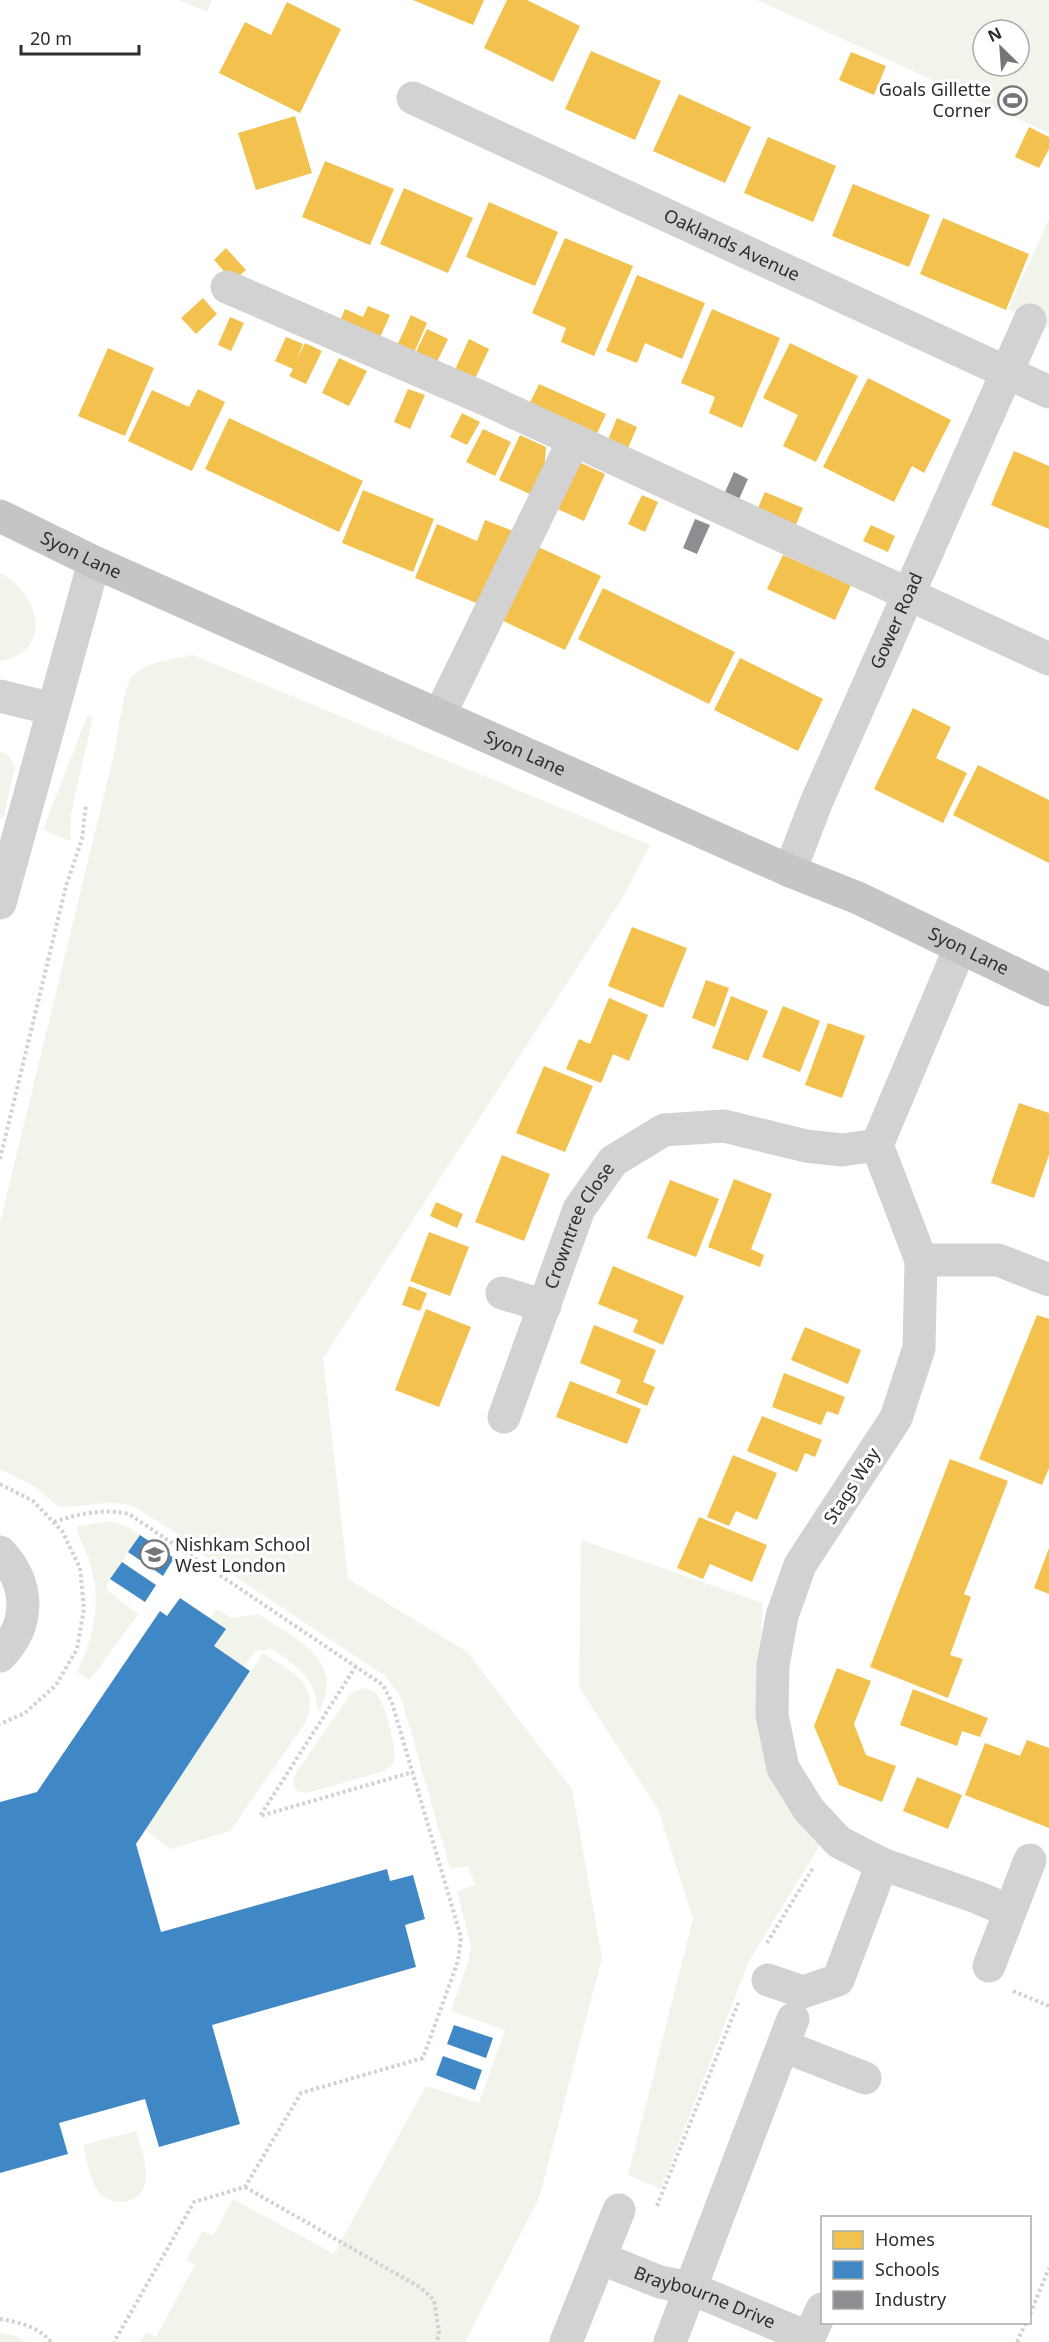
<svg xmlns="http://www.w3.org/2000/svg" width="1049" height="2342" viewBox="0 0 1049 2342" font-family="'Noto Sans',sans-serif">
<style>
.green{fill:#f0f4ea;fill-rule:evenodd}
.homes{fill:#f2c14e}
.schools{fill:#3f88c5}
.industry{fill:#8d8d92}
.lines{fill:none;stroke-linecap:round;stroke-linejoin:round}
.path{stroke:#d2d2d2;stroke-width:4;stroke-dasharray:3 3;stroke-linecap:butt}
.minor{stroke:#d2d2d2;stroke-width:33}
.major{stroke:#c5c5c5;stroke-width:33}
.labels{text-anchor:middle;stroke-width:6;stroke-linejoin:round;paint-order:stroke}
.poi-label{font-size:18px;fill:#2d2d2d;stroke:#fff;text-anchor:end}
.street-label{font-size:18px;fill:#2d2d2d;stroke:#fff}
</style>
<rect width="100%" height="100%" fill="#fff"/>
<path class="green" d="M179,0H212L207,12Z
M757,0H1049V133ZM983,30H1019V66H983Z
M1049,219V329L1008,309Z
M0,573C39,592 55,651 0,661Z
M193,655L650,845L623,897L323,1358L348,1579L467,1652L572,1789L602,1958L539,2198L465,2342H140L146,2332L156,2337L195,2265L186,2260L203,2231L213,2236L233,2199L334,2254L426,2086L479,2103L505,2030L451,2011L469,1959L471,1946L457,1891L475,1885L468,1866L450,1869L402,1701L398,1693L384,1675L198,1552L199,1548L137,1508C111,1497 86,1508 59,1507L34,1486L0,1469V1223L115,750C118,734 123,688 132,677C146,661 174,659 193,655Z
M87,716L93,717L71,813L70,841L43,830Z
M0,751L9,756L15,767L3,819H0Z
M111,1521L130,1528L139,1535L106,1586L108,1591L138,1614L90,1680L77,1672C94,1637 102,1601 90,1563C87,1551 78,1539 77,1528L78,1526Z
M581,1540L763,1603L757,1695L823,1840L749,1961L661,2189L628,2175L693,1919L658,1809L579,1687Z
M217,1609L231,1618L258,1614C294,1638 347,1659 319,1711L317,1709C318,1680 294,1664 273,1649L255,1651L244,1667L214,1646L225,1629L210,1618Z
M263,1653C290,1671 323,1685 305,1723L230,1831L170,1849L145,1830Z
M366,1688C371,1690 375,1691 378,1696C386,1706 397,1750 394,1762L385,1771L307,1793L297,1791L293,1785L296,1773L350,1695L357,1690Z
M136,2131C142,2152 159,2192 127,2201C118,2204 107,2200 101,2194C90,2183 87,2160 83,2145Z
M0,2332L16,2336L26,2342H0Z"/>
<path class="homes" d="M413,0H484L473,25Z
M507,0H527L580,26L553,82L484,48Z
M287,2L341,29L300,113L219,73L245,22L271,35Z
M591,51L661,81L635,140L565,109Z
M851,52L886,66L874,95L839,80Z
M679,94L751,127L725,183L653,151Z
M295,116L312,173L256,190L238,133Z
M1029,127L1049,137V149L1039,168L1015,157Z
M768,137L836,166L813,222L744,193Z
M325,161L394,189L370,245L302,217Z
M853,184L930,215L909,267L832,236Z
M404,188L473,218L448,273L380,244Z
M489,202L558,232L535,286L466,257Z
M943,218L1029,254L1006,310L920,274Z
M565,238L633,266L594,356L561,342L566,328L532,313Z
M226,248L246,270L233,281L214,260Z
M637,275L705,303L682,359L645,343L637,363L606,351Z
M203,298L217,314L196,334L181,318Z
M368,306L390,315L377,344L338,326L345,309L363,317Z
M712,309L780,338L742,428L709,413L715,397L681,383Z
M411,315L427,323L413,355L396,348Z
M230,317L244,323L231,351L218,345Z
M427,329L448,339L437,362L416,352Z
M286,337L303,344L297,359L305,343L322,351L306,384L289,376L293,369L275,361Z
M469,339L489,349L473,383L453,374Z
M790,343L858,376L816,462L783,446L798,415L763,398Z
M108,348L154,368L125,436L78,416Z
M339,358L367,371L349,406L322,393Z
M868,378L951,420L924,473L912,466L894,502L823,467Z
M539,384L606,414L593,442L526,411Z
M198,389L225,402L192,471L128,441L152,390L189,407Z
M408,389L425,395L410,429L394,422Z
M462,413L480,422L467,445L450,437Z
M229,418L363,481L339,532L205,469Z
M617,418L637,427L625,455L605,447Z
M483,429L511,442L495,476L466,462Z
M520,435L546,447L544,472L532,495L499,480Z
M1014,451L1049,466V529L991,505Z
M579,462L605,474L584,521L549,505Z
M363,490L434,519L413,572L342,543Z
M765,492L803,508L792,534L754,517Z
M642,495L658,502L645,532L628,524Z
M485,520L516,532L486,607L415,578L437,524L477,541Z
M871,525L895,536L888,552L863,541Z
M532,544L601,576L565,650L497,618Z
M783,555L851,585L835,620L767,589Z
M603,588L735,652L709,704L578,639Z
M740,658L823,699L798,751L714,710Z
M913,708L951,727L936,758L967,773L943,823L874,789Z
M978,765L1049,800V863L953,815Z
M632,927L687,948L663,1008L608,986Z
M706,980L729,988L715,1027L692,1018Z
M731,996L768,1011L748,1061L712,1048Z
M609,998L648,1015L629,1061L613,1054L601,1083L566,1069L579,1039L590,1044Z
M783,1006L820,1021L800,1072L762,1057Z
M828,1023L865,1036L842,1098L805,1085Z
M544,1066L593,1086L565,1152L516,1133Z
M1019,1103L1049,1113V1155L1034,1198L991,1183Z
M502,1155L550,1174L524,1241L475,1222Z
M734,1179L772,1194L751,1249L764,1255L760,1267L708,1247Z
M670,1180L719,1199L696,1257L647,1238Z
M436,1202L463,1214L457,1228L430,1216Z
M429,1232L469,1247L450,1296L410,1281Z
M613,1266L684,1296L663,1345L633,1332L638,1320L598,1304Z
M409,1286L427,1293L420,1311L402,1305Z
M426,1309L471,1327L439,1407L395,1390Z
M1037,1315L1049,1319V1468L1042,1485L979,1459Z
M594,1325L656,1350L643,1382L655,1387L647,1406L616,1393L621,1380L580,1363Z
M805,1327L861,1350L848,1384L791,1360Z
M784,1373L845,1397L838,1415L827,1411L821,1425L772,1407Z
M570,1381L641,1409L627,1444L556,1417Z
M762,1416L822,1440L815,1457L805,1453L797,1472L747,1451Z
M733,1455L777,1473L757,1520L736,1511L729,1526L707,1517Z
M950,1459L1008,1481L964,1594L971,1597L950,1655L963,1659L948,1698L870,1667Z
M699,1517L767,1545L752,1582L710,1564L703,1579L677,1568Z
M1049,1548V1594L1034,1588Z
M837,1668L871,1681L854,1724L866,1755L896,1766L882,1802L839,1785L814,1726Z
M913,1689L988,1718L980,1737L962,1731L957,1746L900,1725Z
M1027,1740L1049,1748V1828L965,1795L985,1743L1020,1756Z
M917,1777L962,1795L948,1829L903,1811Z"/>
<path class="schools" d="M140,1535L174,1558L163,1576L128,1552Z
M122,1562L156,1585L145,1602L110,1579Z
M180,1598L226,1629L214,1646L250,1671L136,1844L161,1932L387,1869L390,1881L413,1875L425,1919L405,1925L416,1967L212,2025L240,2124L159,2147L145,2099L59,2123L68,2154L0,2173V1802L37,1792L160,1611L167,1616Z
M454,2025L493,2038L486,2058L447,2044Z
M443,2056L482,2070L475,2090L436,2075Z"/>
<path class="industry" d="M734,472L748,479L735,508L721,501Z
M695,519L710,525L697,554L683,548Z"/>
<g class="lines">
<path class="path" d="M0,1159L66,886L82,839L86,805
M0,1484L33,1501L62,1531L80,1568L84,1609L77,1649L56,1685L25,1713L0,1724
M54,1522C78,1514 103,1508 129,1514L383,1685L392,1703L461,1937L458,1961L423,2058L301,2093L245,2187L194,2202L114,2342
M356,1666L260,1816L413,1772
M767,1943L813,1868
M1013,1991L1049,2006
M245,2187L421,2288L434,2300L439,2332L437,2342
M657,2206L739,2001
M1030,2314L1049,2268
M0,2319C19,2322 39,2327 51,2342
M1017,2342L1026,2322"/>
<g class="minor">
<path id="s1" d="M413,98L1049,392"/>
<path d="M227,287L485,399L1049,659"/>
<path d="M0,696L53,709"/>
<path d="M440,714L574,440"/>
<path id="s2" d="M790,871L816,803L1030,320"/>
<path d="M0,903L94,562"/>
<path d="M960,948L877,1145L921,1260L919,1348L896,1418L800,1565L782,1616L773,1665L772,1715L783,1768L809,1810L839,1842L882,1864L979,1898L1009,1911"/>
<path d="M921,1260H998L1049,1280"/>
<path d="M502,1293L545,1306"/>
<path id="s3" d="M504,1417L579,1209L613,1161L664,1130L724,1126L806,1146L842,1150L877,1145"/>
<path d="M0,1552C30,1584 31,1624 0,1656"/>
<path d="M989,1966L1030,1860"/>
<path d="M768,1980L803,1992L838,1980L882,1864"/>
<path d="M783,2046L865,2078"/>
<path id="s4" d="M600,2258L660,2282L690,2288L809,2338"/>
<path d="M566,2342L619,2210"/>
<path d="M670,2342L793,2019"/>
<path d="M807,2342L822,2309"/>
</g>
<path class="major" id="s5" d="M0,516L94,562L790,871L858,898L1049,990"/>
</g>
<defs>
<symbol id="stadium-ring" viewBox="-11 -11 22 22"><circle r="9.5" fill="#fff" stroke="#767676" stroke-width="1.5"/><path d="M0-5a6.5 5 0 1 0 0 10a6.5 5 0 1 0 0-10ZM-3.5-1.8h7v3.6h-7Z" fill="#767676"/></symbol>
<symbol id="school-ring" viewBox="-11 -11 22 22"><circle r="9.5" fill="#fff" stroke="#767676" stroke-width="1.5"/><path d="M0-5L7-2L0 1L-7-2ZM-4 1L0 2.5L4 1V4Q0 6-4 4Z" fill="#767676"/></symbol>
</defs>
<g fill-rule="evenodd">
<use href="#stadium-ring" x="996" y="84" width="33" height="33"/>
<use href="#school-ring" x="138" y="1538" width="33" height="33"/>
</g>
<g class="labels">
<g class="poi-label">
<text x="991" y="96">Goals Gillette<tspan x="991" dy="21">Corner</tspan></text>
<text x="175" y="1551" text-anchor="start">Nishkam School<tspan x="175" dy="21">West London</tspan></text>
</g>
<g class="street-label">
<text dy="6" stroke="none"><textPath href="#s1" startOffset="351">Oaklands Avenue</textPath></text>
<text dy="6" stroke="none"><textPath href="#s5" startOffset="90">Syon Lane</textPath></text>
<text dy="6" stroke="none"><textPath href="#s2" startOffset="272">Gower Road</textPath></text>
<text dy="6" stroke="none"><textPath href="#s5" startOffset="576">Syon Lane</textPath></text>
<text dy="6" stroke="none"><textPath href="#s5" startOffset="1062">Syon Lane</textPath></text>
<text dy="6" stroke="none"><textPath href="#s3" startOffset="206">Crowntree Close</textPath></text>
<text transform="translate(852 1486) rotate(-57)" y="6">Stags Way</text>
<text dy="6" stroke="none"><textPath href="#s4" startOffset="112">Braybourne Drive</textPath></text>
</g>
</g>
<rect x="821" y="2216" width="210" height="108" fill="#ffffff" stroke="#ababab" stroke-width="1.5"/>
<rect x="833" y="2231" width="30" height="18" fill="#f2c14e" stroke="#ababab" stroke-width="1.5"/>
<text x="875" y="2246" font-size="18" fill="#2d2d2d">Homes</text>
<rect x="833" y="2261" width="30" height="18" fill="#3f88c5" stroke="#ababab" stroke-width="1.5"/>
<text x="875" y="2276" font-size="18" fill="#2d2d2d">Schools</text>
<rect x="833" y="2291" width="30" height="18" fill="#8d8d92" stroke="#ababab" stroke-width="1.5"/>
<text x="875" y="2306" font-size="18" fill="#2d2d2d">Industry</text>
<g transform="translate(1001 48) rotate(335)"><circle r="28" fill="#ffffff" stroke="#ababab" stroke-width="1.5"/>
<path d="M0-4.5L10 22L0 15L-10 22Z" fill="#767676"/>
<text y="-9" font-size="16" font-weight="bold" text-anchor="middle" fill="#2d2d2d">N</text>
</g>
<path d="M21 45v9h118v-9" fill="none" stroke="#2d2d2d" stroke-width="3"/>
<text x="30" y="45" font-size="18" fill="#2d2d2d" stroke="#ffffff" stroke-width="4.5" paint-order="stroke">20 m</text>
</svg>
